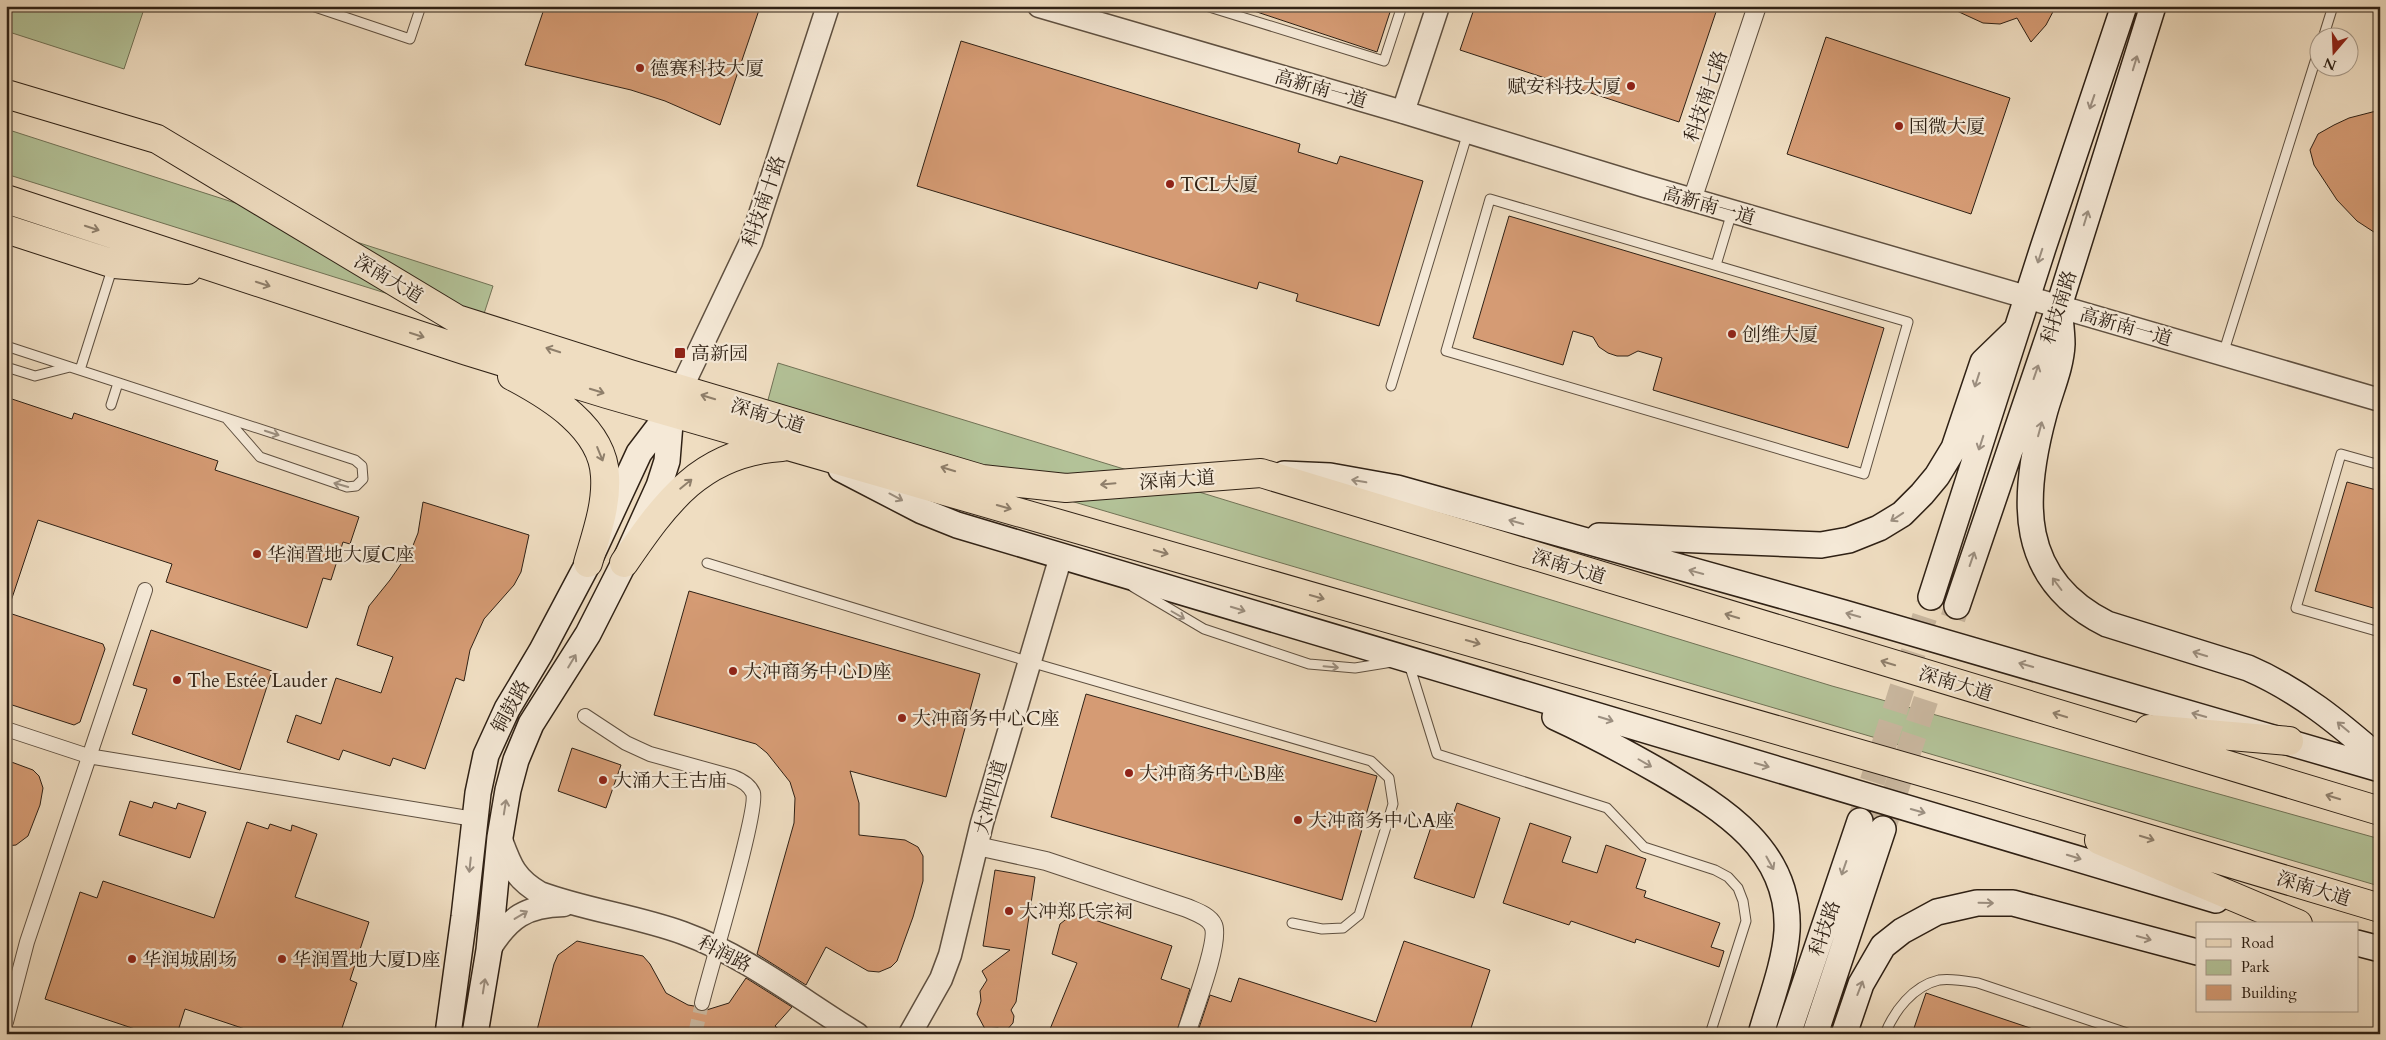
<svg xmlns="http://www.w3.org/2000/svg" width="2386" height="1040" viewBox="0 0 2386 1040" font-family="Cardo,'Noto Serif SC',serif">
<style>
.green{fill:#b3c298;stroke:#717256}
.building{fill:#d59b74;stroke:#2f2115}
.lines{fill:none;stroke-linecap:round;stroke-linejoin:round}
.pedestrian-tunnel{stroke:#c9b79f;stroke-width:14;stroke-dasharray:14 7;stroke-linecap:butt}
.secondary-tunnel{stroke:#c9b79f;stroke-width:25;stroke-dasharray:25 12;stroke-linecap:butt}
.service-casing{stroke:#5f5040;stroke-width:11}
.pedestrian-casing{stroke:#5f5040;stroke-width:16}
.minor-casing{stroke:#5f5040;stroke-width:20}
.tertiary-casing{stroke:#5f5040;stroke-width:25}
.secondary-casing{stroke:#2f2115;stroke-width:28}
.primary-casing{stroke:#2f2115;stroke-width:30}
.service{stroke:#f5e9d7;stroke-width:9}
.pedestrian{stroke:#f5e9d7;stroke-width:14}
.minor{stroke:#f5e9d7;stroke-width:18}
.tertiary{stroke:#f5e9d7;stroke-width:22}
.secondary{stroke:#f5e9d7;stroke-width:25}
.primary{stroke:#efddc1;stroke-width:28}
.oneway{stroke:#9c8f80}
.oneway2{stroke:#8f7f6b}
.poi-dot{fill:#8f2418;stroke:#f5e9d7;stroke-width:2}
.labels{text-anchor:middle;stroke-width:4.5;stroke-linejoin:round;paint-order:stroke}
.poi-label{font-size:19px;fill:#2f2115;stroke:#f5e9d7;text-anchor:start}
.street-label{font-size:19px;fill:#2f2115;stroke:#f5e9d7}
</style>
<rect width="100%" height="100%" fill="#efddc1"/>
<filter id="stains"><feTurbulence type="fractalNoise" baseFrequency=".004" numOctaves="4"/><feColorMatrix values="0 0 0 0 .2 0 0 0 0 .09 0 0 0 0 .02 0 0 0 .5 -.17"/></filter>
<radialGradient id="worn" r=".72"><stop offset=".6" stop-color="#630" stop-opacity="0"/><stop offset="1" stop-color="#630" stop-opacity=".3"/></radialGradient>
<path class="green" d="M6,6H145L124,69L6,31Z
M6,129L493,286L481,323L6,174Z
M778,363L1832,686L2380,839L2379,886L765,411Z"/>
<path class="building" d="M545,6H709L728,10H759L720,125L665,101L631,90L525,65Z
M1249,6H1392L1377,52L1248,9Z
M1475,6H1718L1679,122L1460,50Z
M1946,6H2056L2046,25L2031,42L2017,18L2000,24L1983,23Z
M1826,37L2010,98L1971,214L1787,154Z
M961,41L1300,144L1298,152L1337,164L1340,156L1423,181L1379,326L1296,301L1298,294L1259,282L1257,289L917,186Z
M2380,110V236L2357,221L2337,200L2314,165L2310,150L2318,134L2334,125L2349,118Z
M1509,216L1884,328L1848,448L1653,390L1662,358L1638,351L1628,356H1617L1608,353L1599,347L1593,337L1573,331L1563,365L1473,338Z
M6,397L72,419L74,413L218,461L215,470L359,517L350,544L343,542L331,580L323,578L307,628L166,582L172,564L38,520L9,607H6Z
M2347,482L2380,491V610L2315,591Z
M423,502L529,535L521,572L514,585L484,619L470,650L464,681L456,678L425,769L393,758L390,766L343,750L339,760L287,742L296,715L321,724L336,678L381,693L393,657L357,645L369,606L390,580L412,548L418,533Z
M689,591L980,674L946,797L850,771L859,803V835L905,840L918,847L923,856V881L913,917L897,961L891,967L879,972L868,971L826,947L806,985L757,954L794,823L795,798L790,782L767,753L756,744L654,715Z
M6,612L103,644L105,649L80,722L74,725L6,703Z
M151,630L272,671L240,770L132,734L147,689L133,685Z
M1086,694L1377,776L1342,900L1051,817Z
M572,748L621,765L606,808L558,791Z
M6,760L33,770L39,776L43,788L40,805L28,836L16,845L6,846Z
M130,801L152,808L154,802L176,809L178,803L206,812L190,858L119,835Z
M1457,803L1500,818L1474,898L1414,878L1433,821L1449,827Z
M247,822L268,829L270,824L291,831L292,825L317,834L295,897L369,922L350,980L357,983L340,1034H260L185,1009L177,1034H150L45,999L80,892L97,898L103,881L214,918Z
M1530,823L1571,837L1562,862L1597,873L1606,845L1646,859L1636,888L1646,891L1644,897L1720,923L1711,947L1724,951L1719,967L1636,939L1635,943L1571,921L1569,925L1503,903Z
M995,870L1035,877L1016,1002L1011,1010L1014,1016L1013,1023L1005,1032L998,1028L985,1029L977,1014L981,1001L980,991L987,980L982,971L1010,950L983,946Z
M1074,913L1172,946L1161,979L1190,989L1176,1034H1048L1077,963L1052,954L1060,924Z
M577,941L643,956L650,964L666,993L688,1005L694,1006L700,1012L729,1003L746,978L792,1007L775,1026L784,1034H536L554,964L558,955Z
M1404,941L1490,970L1469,1034H1197L1210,995L1231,1002L1239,978L1376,1022Z
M1926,993L2039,1031L2038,1034H1912Z"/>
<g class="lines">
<path class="pedestrian-tunnel" d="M695,1034L702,1003"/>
<path class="secondary-tunnel" d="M1861,817L1931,597
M1883,829L1957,606"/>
<defs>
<path id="service" d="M312,6L410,39L421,6
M1206,6L1384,61L1402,6
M2323,38L2333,6
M1490,199L1908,322L1864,474L1446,351Z
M1716,265L1732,212
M6,346L355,460L362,466L363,479L356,486L347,487L260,457L226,418
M2223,354L2318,52
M6,367L35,376L70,367
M80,370L113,266
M1391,386L1468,132
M111,405L118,383
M2380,465L2341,454L2296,608L2380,632
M707,563L1030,662L1371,761L1389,778L1393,804L1359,915L1343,928L1322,929L1292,923
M1133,587L1204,629L1309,664L1355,668L1392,662
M1409,664L1437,754L1607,808L1644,847L1715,870L1728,877L1738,888L1743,901L1746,921L1710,1034
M1885,1034C1894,1011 1913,986 1939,980C1951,978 1966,981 1978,983L2130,1034"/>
<path id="pedestrian" d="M585,716L626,743L650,754L733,777C741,780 749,784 753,793C759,810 709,973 702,1003
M6,729L88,756L474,819
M6,1022L27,942L145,590"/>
<path id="minor" d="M1692,200L1757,6
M977,846L1046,861L1187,908C1196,912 1209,916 1213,925C1221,940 1192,1014 1186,1034"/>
<path id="tertiary" d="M1039,6L1403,112L1645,186L2380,400
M1403,112L1438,6
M681,389L751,242L828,6
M500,837C510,864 514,878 540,893C586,910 636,916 683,933C746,956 800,999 857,1034
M489,950C509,917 526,906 564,905
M910,1034L941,979L950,955L982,823L1061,556"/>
<path id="secondary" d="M2059,306C2060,319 2062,332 2062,344C2061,368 2050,391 2044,414C2021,499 2017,579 2107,624L2248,668C2299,690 2339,723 2380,759
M841,469L922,511L957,525L2216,900
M1284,474L1330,476L1397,488L1844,613L2380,769
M1599,536L1821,545L1849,540L1879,528L1902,514L1922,494L1937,476L1954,448L1983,362L2015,331
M1931,597L2043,248L2124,6
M1957,606L2059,306L2153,6
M1555,717C1592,734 1627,753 1662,773C1723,809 1791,850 1787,931C1785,963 1770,1002 1761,1034
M2357,943L2380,949
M448,1034L464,917L478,793L486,755L507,709L541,652L585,569L639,453L671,411L678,395
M475,1034L489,950L500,837L508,790L516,760L531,724L588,634L624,563L659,486L667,461L671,411
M1788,1034L1860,821
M1815,1034L1883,829
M1844,1034L1861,984L1883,946L1902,931L1937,912L1977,903H2013L2197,952"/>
<path id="primary" d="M6,94L157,139L457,319L630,374L982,479L1066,488L1261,473L2380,811
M6,199L467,351L607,394L1982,789L2380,908
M6,229L114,264L187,270
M512,376C550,396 603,428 605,476C607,505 596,535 588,563
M624,563C666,502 701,452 782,447
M2149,729L2289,741
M2099,840L2298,924"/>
</defs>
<use href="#service" class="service-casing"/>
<use href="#pedestrian" class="pedestrian-casing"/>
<use href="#minor" class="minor-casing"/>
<use href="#tertiary" class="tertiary-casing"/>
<use href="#secondary" class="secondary-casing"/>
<use href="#primary" class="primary-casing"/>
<use href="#service" class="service"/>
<use href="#pedestrian" class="pedestrian"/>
<use href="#minor" class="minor"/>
<use href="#tertiary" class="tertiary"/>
<use href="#secondary" class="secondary"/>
<use href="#primary" class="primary"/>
</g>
<defs><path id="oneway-shaft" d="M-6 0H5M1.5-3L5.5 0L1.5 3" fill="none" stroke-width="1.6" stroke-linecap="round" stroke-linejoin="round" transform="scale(1.25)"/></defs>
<g class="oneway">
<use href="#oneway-shaft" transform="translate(2135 63) rotate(-73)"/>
<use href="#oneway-shaft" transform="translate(2092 102) rotate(109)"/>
<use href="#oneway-shaft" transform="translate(2086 218) rotate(-73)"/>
<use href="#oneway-shaft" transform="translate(2040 256) rotate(108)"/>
<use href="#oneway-shaft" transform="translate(2036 372) rotate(-71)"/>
<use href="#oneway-shaft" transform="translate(1977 380) rotate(108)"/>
<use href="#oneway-shaft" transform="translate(2040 429) rotate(-75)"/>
<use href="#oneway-shaft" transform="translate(272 433) rotate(18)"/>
<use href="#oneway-shaft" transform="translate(1981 443) rotate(108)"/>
<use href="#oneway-shaft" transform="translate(1359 481) rotate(-170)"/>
<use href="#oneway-shaft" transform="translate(341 485) rotate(-164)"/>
<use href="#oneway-shaft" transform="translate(896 497) rotate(28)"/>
<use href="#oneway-shaft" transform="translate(1897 517) rotate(146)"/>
<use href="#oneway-shaft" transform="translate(1516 522) rotate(-164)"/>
<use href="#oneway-shaft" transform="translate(1972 559) rotate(-71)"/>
<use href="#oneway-shaft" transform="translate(1696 572) rotate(-165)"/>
<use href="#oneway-shaft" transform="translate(2057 584) rotate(-127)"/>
<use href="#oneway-shaft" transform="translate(1238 609) rotate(17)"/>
<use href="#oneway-shaft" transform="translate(1178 615) rotate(30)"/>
<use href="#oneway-shaft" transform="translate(1853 615) rotate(-164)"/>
<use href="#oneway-shaft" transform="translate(2200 654) rotate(-163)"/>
<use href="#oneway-shaft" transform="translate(572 661) rotate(-59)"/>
<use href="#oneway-shaft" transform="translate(2026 665) rotate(-164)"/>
<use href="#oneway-shaft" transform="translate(1331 667) rotate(5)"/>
<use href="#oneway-shaft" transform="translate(2199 715) rotate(-164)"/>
<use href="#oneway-shaft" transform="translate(1606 719) rotate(17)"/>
<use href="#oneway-shaft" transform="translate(2343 727) rotate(-140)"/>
<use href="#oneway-shaft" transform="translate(1645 763) rotate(30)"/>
<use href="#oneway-shaft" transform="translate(1762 765) rotate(16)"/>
<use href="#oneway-shaft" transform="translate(505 807) rotate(-81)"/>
<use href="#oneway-shaft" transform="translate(1918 811) rotate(16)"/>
<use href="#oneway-shaft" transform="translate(2074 857) rotate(17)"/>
<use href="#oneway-shaft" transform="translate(1770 863) rotate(61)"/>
<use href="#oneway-shaft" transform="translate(470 865) rotate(96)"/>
<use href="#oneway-shaft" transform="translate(1844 868) rotate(109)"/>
<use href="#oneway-shaft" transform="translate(1986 903) rotate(1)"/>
<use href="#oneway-shaft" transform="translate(521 915) rotate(-31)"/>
<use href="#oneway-shaft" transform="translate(2144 938) rotate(15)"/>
<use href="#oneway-shaft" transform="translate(484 986) rotate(-81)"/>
<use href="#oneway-shaft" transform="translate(1860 988) rotate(-69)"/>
</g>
<g class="oneway2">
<use href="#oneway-shaft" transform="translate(92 228) rotate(18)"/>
<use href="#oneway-shaft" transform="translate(263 284) rotate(18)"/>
<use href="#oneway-shaft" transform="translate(417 335) rotate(18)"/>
<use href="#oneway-shaft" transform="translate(553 350) rotate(-162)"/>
<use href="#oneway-shaft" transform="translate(597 391) rotate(17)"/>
<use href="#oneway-shaft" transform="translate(708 397) rotate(-163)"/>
<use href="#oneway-shaft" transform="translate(600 454) rotate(68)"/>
<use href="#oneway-shaft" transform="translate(948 469) rotate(-163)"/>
<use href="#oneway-shaft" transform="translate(686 484) rotate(-39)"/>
<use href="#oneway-shaft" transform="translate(1108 484) rotate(175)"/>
<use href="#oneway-shaft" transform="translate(1004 507) rotate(16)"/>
<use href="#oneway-shaft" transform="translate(1161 552) rotate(16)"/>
<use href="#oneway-shaft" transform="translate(1317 597) rotate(16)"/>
<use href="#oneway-shaft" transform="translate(1732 616) rotate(-163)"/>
<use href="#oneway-shaft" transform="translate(1473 642) rotate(16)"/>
<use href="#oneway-shaft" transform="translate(1888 663) rotate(-163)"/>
<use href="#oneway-shaft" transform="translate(2060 715) rotate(-163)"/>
<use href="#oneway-shaft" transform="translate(2333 797) rotate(-163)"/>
<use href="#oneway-shaft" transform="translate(2147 838) rotate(17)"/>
</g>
<g class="poi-dot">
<circle cx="640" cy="68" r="5"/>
<circle cx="1631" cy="86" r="5"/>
<circle cx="1899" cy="126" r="5"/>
<circle cx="1170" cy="184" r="5"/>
<circle cx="1732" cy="334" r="5"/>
<rect x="674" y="347" width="12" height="12" rx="2.5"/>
<circle cx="257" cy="554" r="5"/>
<circle cx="733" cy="671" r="5"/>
<circle cx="177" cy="680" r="5"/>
<circle cx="902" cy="718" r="5"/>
<circle cx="1129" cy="773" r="5"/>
<circle cx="603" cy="780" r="5"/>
<circle cx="1298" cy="820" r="5"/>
<circle cx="1009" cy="911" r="5"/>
<circle cx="132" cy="959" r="5"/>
<circle cx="282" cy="959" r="5"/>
</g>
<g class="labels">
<g class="poi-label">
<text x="650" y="75">德赛科技大厦</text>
<text x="1621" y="93" text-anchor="end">赋安科技大厦</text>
<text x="1909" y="133">国微大厦</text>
<text x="1180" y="191">TCL大厦</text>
<text x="1742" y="341">创维大厦</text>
<text x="691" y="360">高新园</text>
<text x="267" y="561">华润置地大厦C座</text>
<text x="743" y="678">大冲商务中心D座</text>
<text x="187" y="687">The Estée Lauder</text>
<text x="912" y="725">大冲商务中心C座</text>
<text x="1139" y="780">大冲商务中心B座</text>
<text x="613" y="787">大涌大王古庙</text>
<text x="1308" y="827">大冲商务中心A座</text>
<text x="1019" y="918">大冲郑氏宗祠</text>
<text x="142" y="966">华润城剧场</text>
<text x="292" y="966">华润置地大厦D座</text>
</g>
<g class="street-label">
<text transform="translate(1321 88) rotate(16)" y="7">高新南一道</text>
<text transform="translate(1705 96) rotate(-71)" y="7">科技南七路</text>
<text transform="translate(763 201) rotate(-71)" y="7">科技南十路</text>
<text transform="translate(1709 205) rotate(16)" y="7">高新南一道</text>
<text transform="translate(389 278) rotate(31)" y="7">深南大道</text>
<text transform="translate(2058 307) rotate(-72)" y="7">科技南路</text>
<text transform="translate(2126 326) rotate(16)" y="7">高新南一道</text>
<text transform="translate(768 415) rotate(17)" y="7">深南大道</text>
<text transform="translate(1177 479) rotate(-4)" y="7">深南大道</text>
<text transform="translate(1569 566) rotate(17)" y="7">深南大道</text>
<text transform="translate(1956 683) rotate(17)" y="7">深南大道</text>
<text transform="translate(510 706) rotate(-61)" y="7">铜鼓路</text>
<text transform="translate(990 797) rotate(-75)" y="7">大冲四道</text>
<text transform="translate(2314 888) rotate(17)" y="7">深南大道</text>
<text transform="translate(1824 928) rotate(-71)" y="7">科技路</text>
<text transform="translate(725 953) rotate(27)" y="7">科润路</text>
</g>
</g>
<rect width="2386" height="1040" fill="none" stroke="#efddc1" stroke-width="25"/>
<rect x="8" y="8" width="2371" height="1025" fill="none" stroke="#2f2115" stroke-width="2.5"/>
<rect x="12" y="12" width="2361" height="1015" fill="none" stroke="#2f2115"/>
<rect x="2196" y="922" width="162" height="90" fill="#f5e9d7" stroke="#a69989"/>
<rect x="2206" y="939" width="25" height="8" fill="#efddc1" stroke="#a69989"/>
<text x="2241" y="948" font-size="15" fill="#2f2115">Road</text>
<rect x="2206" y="960" width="25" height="15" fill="#b3c298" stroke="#a69989"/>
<text x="2241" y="972" font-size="15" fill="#2f2115">Park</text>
<rect x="2206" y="985" width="25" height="15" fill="#d59b74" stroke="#a69989"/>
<text x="2241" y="998" font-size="15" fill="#2f2115">Building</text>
<g transform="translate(2334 52) rotate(199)"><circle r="24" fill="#f5e9d7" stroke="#a69989"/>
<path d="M0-4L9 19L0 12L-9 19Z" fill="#8f2418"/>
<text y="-8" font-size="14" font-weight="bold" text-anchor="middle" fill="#2f2115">N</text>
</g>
<rect width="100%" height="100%" filter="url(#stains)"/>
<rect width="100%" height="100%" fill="url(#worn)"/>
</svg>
